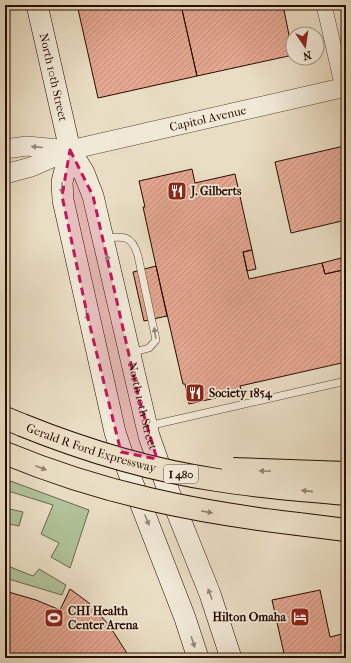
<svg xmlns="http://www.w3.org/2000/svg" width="351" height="663" viewBox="0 0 351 663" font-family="'IM FELL French Canon',serif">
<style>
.garden{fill:#b0c298;stroke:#6c674c}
.building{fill:url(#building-hatch);stroke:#290c00}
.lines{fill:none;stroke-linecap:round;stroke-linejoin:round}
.service-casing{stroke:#594031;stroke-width:8}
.minor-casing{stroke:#594031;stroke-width:16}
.tertiary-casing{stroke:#594031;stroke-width:20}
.secondary-casing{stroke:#290c00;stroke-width:22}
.motorway-casing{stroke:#290c00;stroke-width:24}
.service{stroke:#f1e9d8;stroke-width:7}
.minor{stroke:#f1e9d8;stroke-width:15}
.tertiary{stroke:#f1e9d8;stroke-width:19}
.secondary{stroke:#f1e9d8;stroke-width:21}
.motorway{stroke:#e9ddc3;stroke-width:22}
.motorway-bridge-casing{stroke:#290c00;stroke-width:24;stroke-linecap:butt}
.motorway-bridge{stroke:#e9ddc3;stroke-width:22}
.oneway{fill:#978677}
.oneway2{fill:#937f6b}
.marked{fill:#c2185b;fill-opacity:0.2;stroke:#c2185b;stroke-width:3;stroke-dasharray:8 5;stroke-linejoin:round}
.labels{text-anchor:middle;stroke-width:3.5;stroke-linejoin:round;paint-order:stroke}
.shield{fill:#f1e9d8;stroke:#654e41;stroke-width:1}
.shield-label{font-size:11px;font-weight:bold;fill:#290c00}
.street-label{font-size:12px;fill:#290c00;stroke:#f1e9d8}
.poi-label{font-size:12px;font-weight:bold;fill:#290c00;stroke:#f1e9d8;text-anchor:start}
</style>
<defs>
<pattern id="building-hatch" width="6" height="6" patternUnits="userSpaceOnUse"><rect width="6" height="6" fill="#e4a791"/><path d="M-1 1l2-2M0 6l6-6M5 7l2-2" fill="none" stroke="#c48f7b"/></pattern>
</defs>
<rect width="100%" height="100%" fill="#e9ddc3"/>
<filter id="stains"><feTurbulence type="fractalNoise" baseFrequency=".005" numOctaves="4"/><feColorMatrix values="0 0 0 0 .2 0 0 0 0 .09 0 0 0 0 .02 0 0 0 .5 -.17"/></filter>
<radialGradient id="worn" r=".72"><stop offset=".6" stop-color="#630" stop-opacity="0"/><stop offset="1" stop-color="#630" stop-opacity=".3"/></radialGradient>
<path class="garden" d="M5,479L89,510L70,568L51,557L59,543L41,534L53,505L5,490Z
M5,508L23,512L19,526L5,523Z
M5,565L33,576L39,569L66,585L62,595L5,578Z"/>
<path class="building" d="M77,5H97L78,9Z
M97,5H181L197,76L98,98L78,9Z
M181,5H283L293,55L197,76Z
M346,138V220L291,233L275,162L344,146L343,139Z
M192,169L195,183L235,174L252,250L243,252L249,279L322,263L325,274L343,270L346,282V362L240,386L242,392L189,404L185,384H183L156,266L143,207H145L139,181Z
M252,250L256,269L247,271L243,252Z
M341,258L343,270L325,274L322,263Z
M156,266L167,316L144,321L133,272Z
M70,589L89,603L109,625L130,658H5V591L36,600L60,610Z
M320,590L330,637L346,633V658H285L272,600Z"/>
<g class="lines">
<defs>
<path id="service" d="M105,238C124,236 132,235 138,256L156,340L149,348L131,353
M148,426L346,381"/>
<path id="minor" d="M324,5L343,88"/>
<g id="tertiary">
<path d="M5,149L27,146L69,150"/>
<path id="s1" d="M5,174L31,167L70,150L346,87"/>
</g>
<g id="secondary">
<path id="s2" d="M37,5L70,150L84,173L93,196L149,436L167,487L210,594L231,658"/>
<path d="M70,150L62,182L63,200L115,432L128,471L185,618L198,658"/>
</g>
<path id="motorway" d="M5,418L22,425
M298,524L346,530"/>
</defs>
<use href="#service" class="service-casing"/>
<use href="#minor" class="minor-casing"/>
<use href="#tertiary" class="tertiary-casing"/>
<use href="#secondary" class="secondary-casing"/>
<use href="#motorway" class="motorway-casing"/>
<use href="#service" class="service"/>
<use href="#minor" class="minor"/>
<use href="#tertiary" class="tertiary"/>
<use href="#secondary" class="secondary"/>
<use href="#motorway" class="motorway"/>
<defs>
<g id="motorway-bridge">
<path id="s3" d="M22,425C84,450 149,470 217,480C259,487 303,490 346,494"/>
<path d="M5,453C101,493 195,512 298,524"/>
<path d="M233,469L346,473"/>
</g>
</defs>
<use href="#motorway-bridge" class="motorway-bridge-casing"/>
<use href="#motorway-bridge" class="motorway-bridge"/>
</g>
<defs><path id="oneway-solid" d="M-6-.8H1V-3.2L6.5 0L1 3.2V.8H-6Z"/></defs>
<g class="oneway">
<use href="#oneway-solid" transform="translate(37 147) rotate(-175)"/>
<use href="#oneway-solid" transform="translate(62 188) rotate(91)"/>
<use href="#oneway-solid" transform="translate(108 260) rotate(-103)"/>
<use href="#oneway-solid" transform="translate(87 315) rotate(78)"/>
<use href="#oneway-solid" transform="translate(155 333) rotate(-99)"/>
<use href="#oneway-solid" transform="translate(147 520) rotate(68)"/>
<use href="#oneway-solid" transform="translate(210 594) rotate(-110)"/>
<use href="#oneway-solid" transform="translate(193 642) rotate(72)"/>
</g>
<g class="oneway2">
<use href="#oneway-solid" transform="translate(41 468) rotate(21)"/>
<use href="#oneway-solid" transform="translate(265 471) rotate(-178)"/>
<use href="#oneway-solid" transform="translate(307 491) rotate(-174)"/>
<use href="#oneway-solid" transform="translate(207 512) rotate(9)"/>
</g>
<path class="marked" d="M70,150L93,196L139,399L157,459L121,452L88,318L62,196Z"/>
<defs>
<symbol id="restaurant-square" viewBox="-11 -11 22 22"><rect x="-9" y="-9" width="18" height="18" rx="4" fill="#8f2418" stroke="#f1e9d8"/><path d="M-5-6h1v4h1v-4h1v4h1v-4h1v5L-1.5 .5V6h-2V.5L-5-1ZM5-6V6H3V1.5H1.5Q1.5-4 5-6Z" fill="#fff"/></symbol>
<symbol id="hotel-square" viewBox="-11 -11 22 22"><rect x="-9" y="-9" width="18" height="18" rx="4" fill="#8f2418" stroke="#f1e9d8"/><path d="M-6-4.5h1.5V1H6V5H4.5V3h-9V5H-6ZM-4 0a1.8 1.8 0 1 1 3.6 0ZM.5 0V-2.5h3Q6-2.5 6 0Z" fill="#fff"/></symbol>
<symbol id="stadium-square" viewBox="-11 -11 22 22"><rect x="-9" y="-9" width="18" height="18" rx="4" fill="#8f2418" stroke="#f1e9d8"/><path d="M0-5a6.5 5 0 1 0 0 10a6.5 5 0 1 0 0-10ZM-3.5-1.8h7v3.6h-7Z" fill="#fff"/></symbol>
</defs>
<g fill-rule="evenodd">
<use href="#restaurant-square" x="166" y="180" width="22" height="22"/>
<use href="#restaurant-square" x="184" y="382" width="22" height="22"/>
<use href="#hotel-square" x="289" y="606" width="22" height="22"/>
<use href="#stadium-square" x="43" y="607" width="22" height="22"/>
</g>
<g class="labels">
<rect class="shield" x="164" y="465" width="34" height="18" rx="3"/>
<g class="shield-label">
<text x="181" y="478">I 480</text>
</g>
<g class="street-label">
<text dy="4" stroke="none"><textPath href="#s2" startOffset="74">North 10th Street</textPath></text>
<text dy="4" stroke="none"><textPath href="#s1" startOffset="211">Capitol Avenue</textPath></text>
<text dy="4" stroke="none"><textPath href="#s2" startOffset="416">North 10th Street</textPath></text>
<text dy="4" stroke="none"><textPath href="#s3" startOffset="73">Gerald R Ford Expressway</textPath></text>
</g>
<g class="poi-label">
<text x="191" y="195">J. Gilberts</text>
<text x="209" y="397">Society 1854</text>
<text x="68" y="615">CHI Health<tspan x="68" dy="14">Center Arena</tspan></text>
<text x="286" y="621" text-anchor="end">Hilton Omaha</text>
</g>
</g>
<rect width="351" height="663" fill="none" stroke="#e9ddc3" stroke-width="20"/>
<rect x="6" y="6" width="339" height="651" fill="none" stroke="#290c00" stroke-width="2"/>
<rect x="10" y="10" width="331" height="643" fill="none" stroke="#290c00"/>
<g transform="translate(305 46) rotate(167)"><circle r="19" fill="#f1e9d8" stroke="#a19182"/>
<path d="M0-3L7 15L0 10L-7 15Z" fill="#8f2418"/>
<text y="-6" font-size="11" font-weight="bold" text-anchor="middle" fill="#290c00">N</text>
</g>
<rect width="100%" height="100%" filter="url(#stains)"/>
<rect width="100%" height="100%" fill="url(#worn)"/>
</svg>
